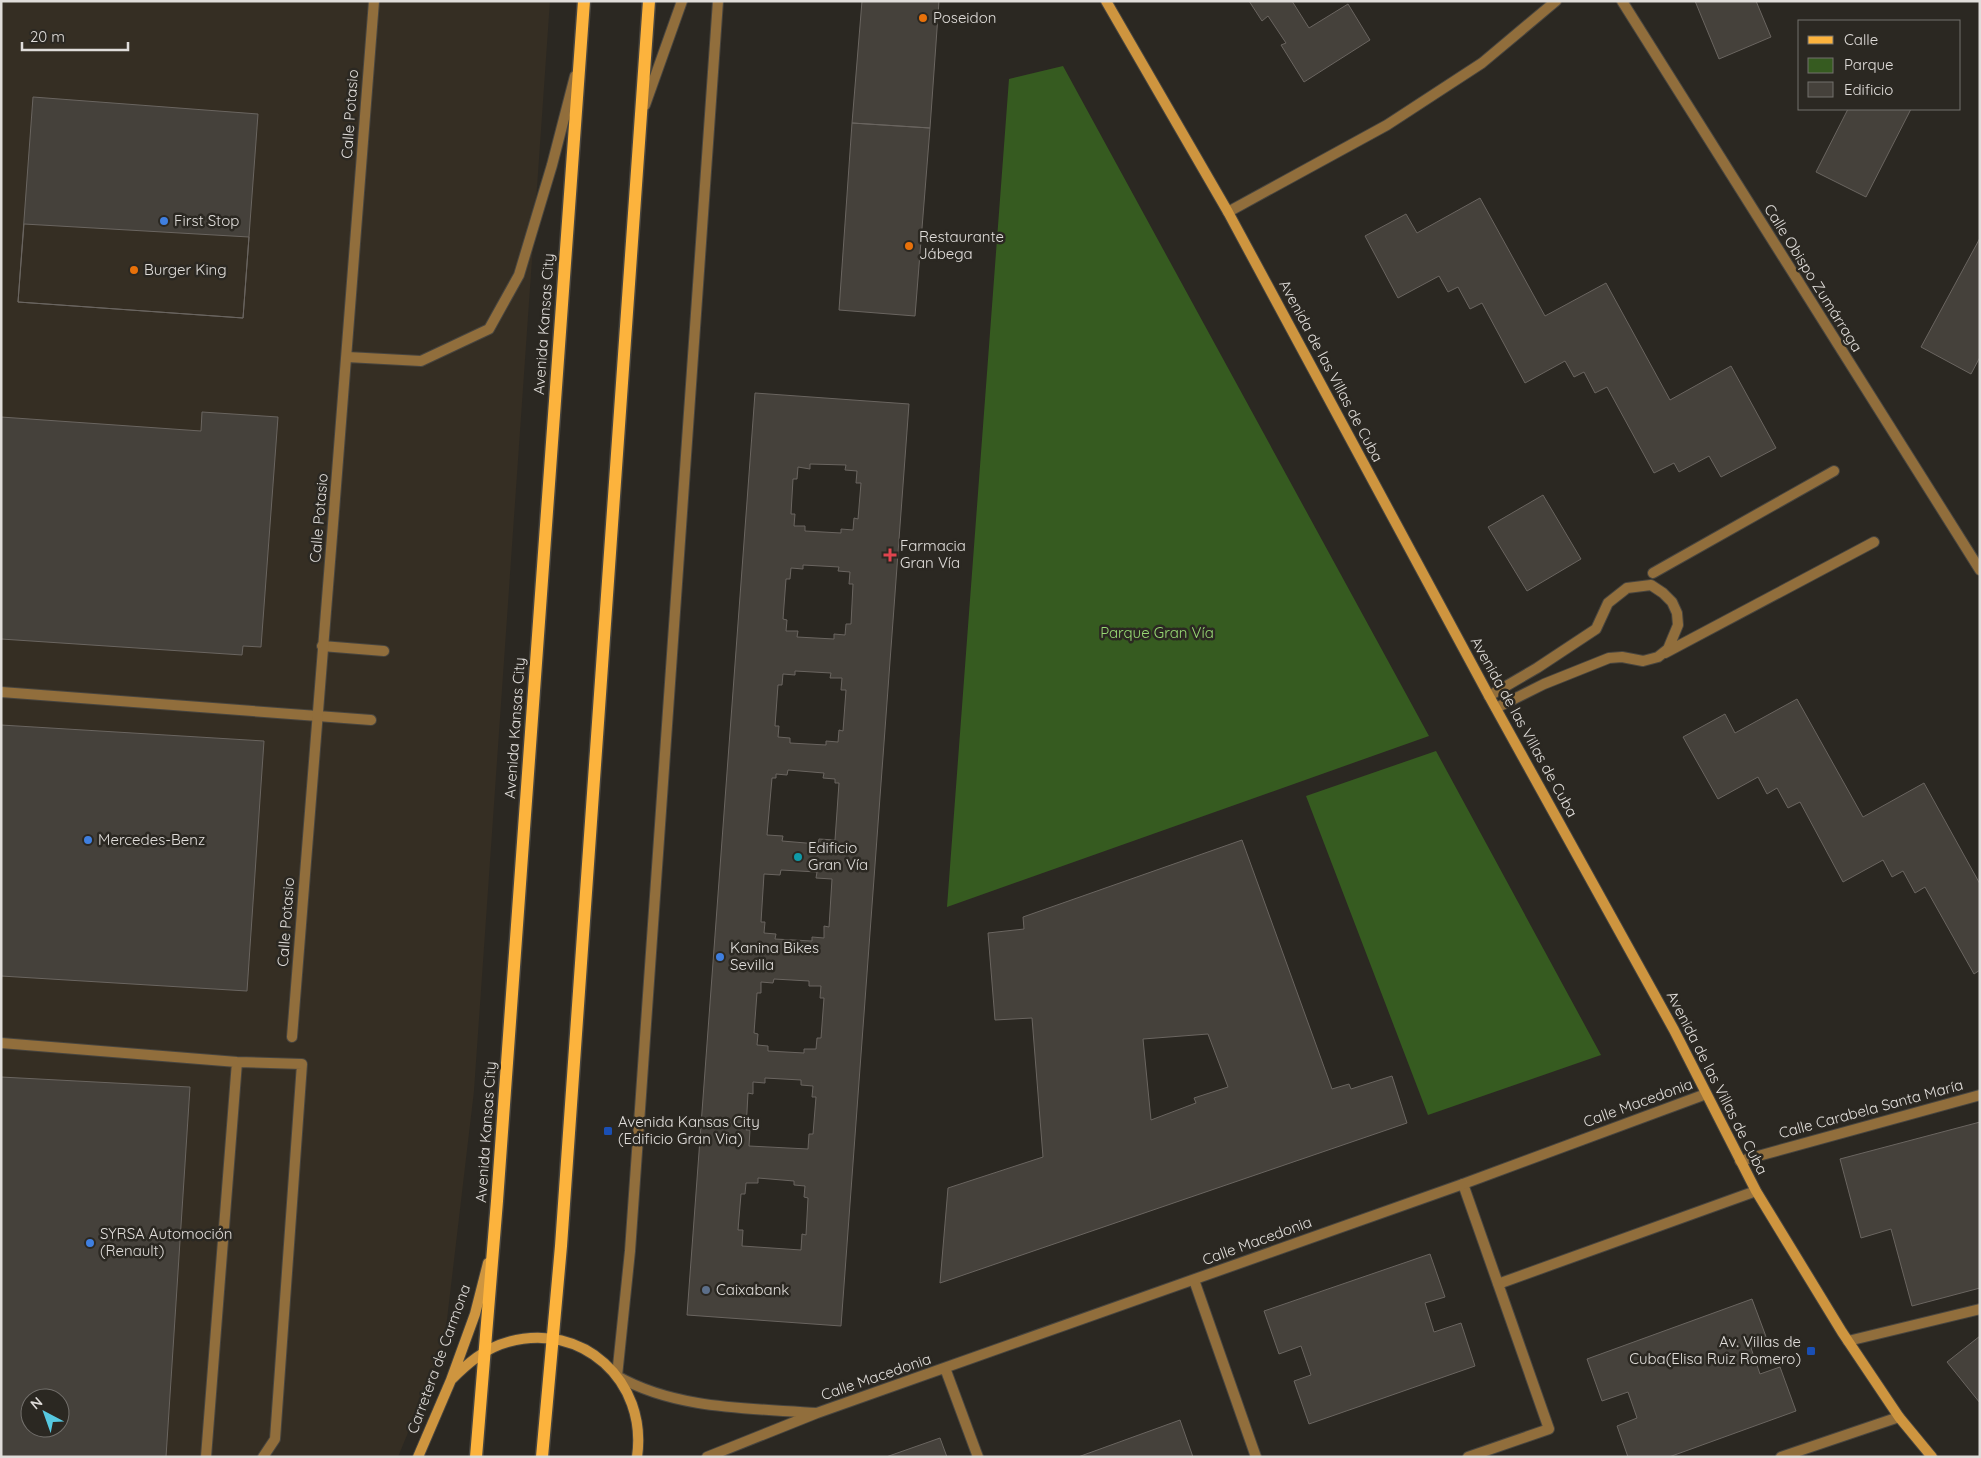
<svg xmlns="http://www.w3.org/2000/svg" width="1981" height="1458" viewBox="0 0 1981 1458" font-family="Quicksand,sans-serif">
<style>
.built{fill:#352e23;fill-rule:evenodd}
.green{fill:#365b20}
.building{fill:#45413b;stroke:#6a6560;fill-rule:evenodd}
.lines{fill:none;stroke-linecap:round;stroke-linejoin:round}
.lane-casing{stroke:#48453f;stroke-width:12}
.street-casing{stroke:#48453f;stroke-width:12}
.secondary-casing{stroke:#48453f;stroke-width:12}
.primary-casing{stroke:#48453f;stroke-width:15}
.lane{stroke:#916e3c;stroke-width:10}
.street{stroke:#916e3c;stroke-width:10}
.secondary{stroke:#ce953f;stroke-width:10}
.primary{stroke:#fcb33d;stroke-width:12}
.food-dot{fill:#e8710a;stroke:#2b2822;stroke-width:2}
.shop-dot{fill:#3f7fe0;stroke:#2b2822;stroke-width:2}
.health-dot{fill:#e0444e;stroke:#2b2822;stroke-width:2}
.culture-dot{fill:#0f9aa8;stroke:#2b2822;stroke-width:2}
.transit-dot{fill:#1a4fb4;stroke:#2b2822;stroke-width:2}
.service-dot{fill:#5c6f8a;stroke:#2b2822;stroke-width:2}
.labels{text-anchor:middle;stroke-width:5;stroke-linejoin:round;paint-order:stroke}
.poi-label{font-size:15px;fill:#e0ddda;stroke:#2b2822;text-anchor:start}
.street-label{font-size:15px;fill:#e0ddda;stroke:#2b2822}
.park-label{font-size:15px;fill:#98da74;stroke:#2b2822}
</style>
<rect width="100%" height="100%" fill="#2b2822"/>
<path class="built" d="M1,1H550L474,1091L444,1345L398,1457H1ZM30,1398H60V1428H30Z"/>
<path class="green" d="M1063,66L1429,736L947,907L1009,79Z
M1436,751L1601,1055L1428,1115L1306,796Z"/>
<path class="building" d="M862,1H939L930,128L852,123Z
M1249,1H1292L1309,28L1348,4L1370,40L1304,82L1281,45L1286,43L1268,16L1262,21Z
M1695,1H1756L1771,37L1719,59Z
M33,97L258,114L243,318L18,302Z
M1848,109H1911L1866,197L1816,172Z
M852,123L930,128L915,316L839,310Z
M1480,198L1545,316L1606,283L1670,400L1731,366L1776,448L1721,477L1709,456L1679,472L1674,463L1654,473L1607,387L1595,393L1584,372L1574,377L1565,361L1525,383L1482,303L1470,309L1458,287L1448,292L1439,276L1398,298L1365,236L1406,214L1417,233Z
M24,224L249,237L243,318L18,302Z
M1980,238V357L1971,374L1921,347Z
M755,393L909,404L841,1326L687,1315ZM810,464L846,465L845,470L857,471L856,483H861L858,519L854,518L853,530L841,529V533L805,531V526H794L795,514H791L793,479H797L798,467L810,469ZM803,565L839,567L838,571L850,572L849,584H853L851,624H846L845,635L834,634V639L797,637L798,631H786L787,620L783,619L786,579H790L791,568L803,569ZM795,671L831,673L830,678H842L841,690H846L843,731L839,730L838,742L826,741V745L790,743V738L778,737L779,726H775L778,685H782L783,674L795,675ZM788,770L824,773L823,778L835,779V783H839L835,840L819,839L818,844L782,841L783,836L767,835L772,778H776V774L787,775ZM781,870L817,872L816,878L832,879L829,927L824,926V938L812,937V941L775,939L776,934L764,933L765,922H761L764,874L780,875ZM774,979L809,981V986H821L820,998H824L821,1038H817L816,1049H804V1053L768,1051V1046L757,1045L758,1034L754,1033L757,993H761V982L773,983ZM765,1078L801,1080V1085L813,1086L812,1097H816L813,1134H809L808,1149L749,1146L750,1130H746L748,1093L753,1094V1082L765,1083ZM758,1178L794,1181V1185L805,1186L804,1197L808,1198L806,1235L802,1234L801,1250L742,1246L743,1230H738L741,1194H745L746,1183H758Z
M202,412L278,417L261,647L243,646L242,655L1,639V417L201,431Z
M1543,495L1581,559L1527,591L1488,527Z
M1797,699L1863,817L1924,783L1980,884V970L1974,974L1925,887L1915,893L1903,871L1892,877L1883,860L1843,882L1800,802L1788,808L1777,788L1767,794L1758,777L1718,799L1683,737L1725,714L1735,733Z
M1,725L264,741L247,991L1,976Z
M1242,840L1332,1089L1349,1084L1351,1089L1392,1076L1407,1123L940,1283L948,1188L1043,1157L1032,1018L995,1020L988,933L1024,929L1023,917ZM1208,1034L1228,1087L1194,1098L1196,1103L1151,1120L1143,1039Z
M1,1077L190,1087L166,1457H1ZM30,1398H60V1428H30Z
M1980,1122V1288L1912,1306L1891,1229L1861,1238L1840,1159Z
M1430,1254L1445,1297L1425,1303L1434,1332L1461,1323L1475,1366L1309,1424L1294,1381L1311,1375L1301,1346L1279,1354L1264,1311Z
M1752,1299L1768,1342L1751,1348L1760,1374L1780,1367L1796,1411L1669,1457H1628L1617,1426L1637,1418L1628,1392L1602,1401L1587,1359Z
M1980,1336V1403L1947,1362Z
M1180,1420L1193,1457H1078Z
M940,1438L947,1457H886Z"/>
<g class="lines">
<defs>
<path id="lane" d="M645,105L682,1
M1653,573L1834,471
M322,646L384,651
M1665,653L1874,542
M1,692L371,720
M1489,696L1537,668L1596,629L1608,603L1627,588L1651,585L1663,593L1672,602L1677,613L1678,625L1668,649L1658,657L1643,661L1622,657L1609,658L1544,684L1496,708
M1,1043L237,1062L302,1064L275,1439L263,1457
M1463,1184L1549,1429L1468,1457
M1194,1280L1256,1457
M1498,1284L1756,1191
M206,1457L237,1062"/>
<path id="street" d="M718,1L630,1251L617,1376C677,1410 750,1408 817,1413
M1622,1L1980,570
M1228,212L1387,125L1482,63L1556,1
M347,357L421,361L489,329L519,275L552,165L575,76
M292,1037C319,691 348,347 374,1
M1740,1161L1980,1095
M1848,1341L1980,1309
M945,1368L978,1457
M707,1457L817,1413L1463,1184L1706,1094
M1781,1457L1899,1417"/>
<path id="secondary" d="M1106,1L1228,212L1489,696L1674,1030L1756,1191L1842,1332L1899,1417L1932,1457
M451,1380C467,1364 485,1348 508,1342C582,1321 648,1381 637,1457
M418,1457L451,1380L475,1314L488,1263"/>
<path id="primary" d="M476,1457L497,1201L584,1
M542,1457L561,1246L649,1"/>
</defs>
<use href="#lane" class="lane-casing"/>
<use href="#street" class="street-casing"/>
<use href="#secondary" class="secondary-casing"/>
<use href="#primary" class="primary-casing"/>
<use href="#lane" class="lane"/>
<use href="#street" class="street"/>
<use href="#secondary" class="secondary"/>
<use href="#primary" class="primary"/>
</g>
<g class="food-dot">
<circle cx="923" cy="18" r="5"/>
<circle cx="909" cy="246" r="5"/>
<circle cx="134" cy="270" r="5"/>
</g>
<g class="shop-dot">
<circle cx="164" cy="221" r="5"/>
<circle cx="88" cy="840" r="5"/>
<circle cx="720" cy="957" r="5"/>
<circle cx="90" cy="1243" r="5"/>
</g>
<path class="health-dot" d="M887.5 547.5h5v5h5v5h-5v5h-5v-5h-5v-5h5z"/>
<circle class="culture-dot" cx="798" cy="857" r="5"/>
<g class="transit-dot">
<rect x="603" y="1126" width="10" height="10" rx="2.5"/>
<rect x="1806" y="1346" width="10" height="10" rx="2.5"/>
</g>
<circle class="service-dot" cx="706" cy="1290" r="5"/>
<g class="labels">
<g class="poi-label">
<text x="933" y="23">Poseidon</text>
<text x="174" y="226">First Stop</text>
<text x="919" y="242">Restaurante<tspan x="919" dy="17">Jábega</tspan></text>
<text x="144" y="275">Burger King</text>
<text x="900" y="551">Farmacia<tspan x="900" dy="17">Gran Vía</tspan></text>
<text x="98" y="845">Mercedes-Benz</text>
<text x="808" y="853">Edificio<tspan x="808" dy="17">Gran Vía</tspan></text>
<text x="730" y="953">Kanina Bikes<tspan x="730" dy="17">Sevilla</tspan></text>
<text x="618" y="1127">Avenida Kansas City<tspan x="618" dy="17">(Edificio Gran Via)</tspan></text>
<text x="100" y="1239">SYRSA Automoción<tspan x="100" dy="17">(Renault)</tspan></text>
<text x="716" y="1295">Caixabank</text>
<text x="1801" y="1347" text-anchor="end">Av. Villas de<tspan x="1801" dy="17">Cuba(Elisa Ruiz Romero)</tspan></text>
</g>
<g class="street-label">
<text transform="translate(350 114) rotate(-86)" y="5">Calle Potasio</text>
<text transform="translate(1813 278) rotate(58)" y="5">Calle Obispo Zumárraga</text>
<text transform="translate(544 324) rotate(-86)" y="5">Avenida Kansas City</text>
<text transform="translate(1331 371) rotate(62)" y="5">Avenida de las Villas de Cuba</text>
<text transform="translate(319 518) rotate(-85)" y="5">Calle Potasio</text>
<text transform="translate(1524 727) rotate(61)" y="5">Avenida de las Villas de Cuba</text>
<text transform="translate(515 728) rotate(-86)" y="5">Avenida Kansas City</text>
<text transform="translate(286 922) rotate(-86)" y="5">Calle Potasio</text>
<text transform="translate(1717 1083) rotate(63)" y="5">Avenida de las Villas de Cuba</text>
<text transform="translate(1638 1103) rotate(-20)" y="5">Calle Macedonia</text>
<text transform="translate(1871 1109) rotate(-15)" y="5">Calle Carabela Santa María</text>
<text transform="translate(486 1132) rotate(-86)" y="5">Avenida Kansas City</text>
<text transform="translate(1257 1241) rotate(-20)" y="5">Calle Macedonia</text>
<text transform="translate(439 1359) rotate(-70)" y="5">Carretera de Carmona</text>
<text transform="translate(876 1377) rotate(-19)" y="5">Calle Macedonia</text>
</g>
<g class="park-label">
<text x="1157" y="638">Parque Gran Vía</text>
</g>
</g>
<rect width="1981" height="1458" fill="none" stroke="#e0ddda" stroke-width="5"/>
<rect x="1798" y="20" width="162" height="90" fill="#2b2822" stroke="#73706c"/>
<rect x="1808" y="36" width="25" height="8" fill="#fcb33d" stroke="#73706c"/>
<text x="1844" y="45" font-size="15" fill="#e0ddda">Calle</text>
<rect x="1808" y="58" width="25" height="15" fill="#365b20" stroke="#73706c"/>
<text x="1844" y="70" font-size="15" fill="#e0ddda">Parque</text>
<rect x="1808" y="82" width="25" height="15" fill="#45413b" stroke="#73706c"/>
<text x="1844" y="95" font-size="15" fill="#e0ddda">Edificio</text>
<g transform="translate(45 1413) rotate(319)"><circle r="24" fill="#2b2822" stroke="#73706c"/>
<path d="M0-4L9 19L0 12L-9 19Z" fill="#56c9e1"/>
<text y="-8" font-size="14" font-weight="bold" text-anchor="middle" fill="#e0ddda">N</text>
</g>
<path d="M22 42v8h106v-8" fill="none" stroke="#e0ddda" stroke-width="2.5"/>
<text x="30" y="42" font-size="15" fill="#e0ddda" stroke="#2b2822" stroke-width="4" paint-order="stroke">20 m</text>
</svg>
